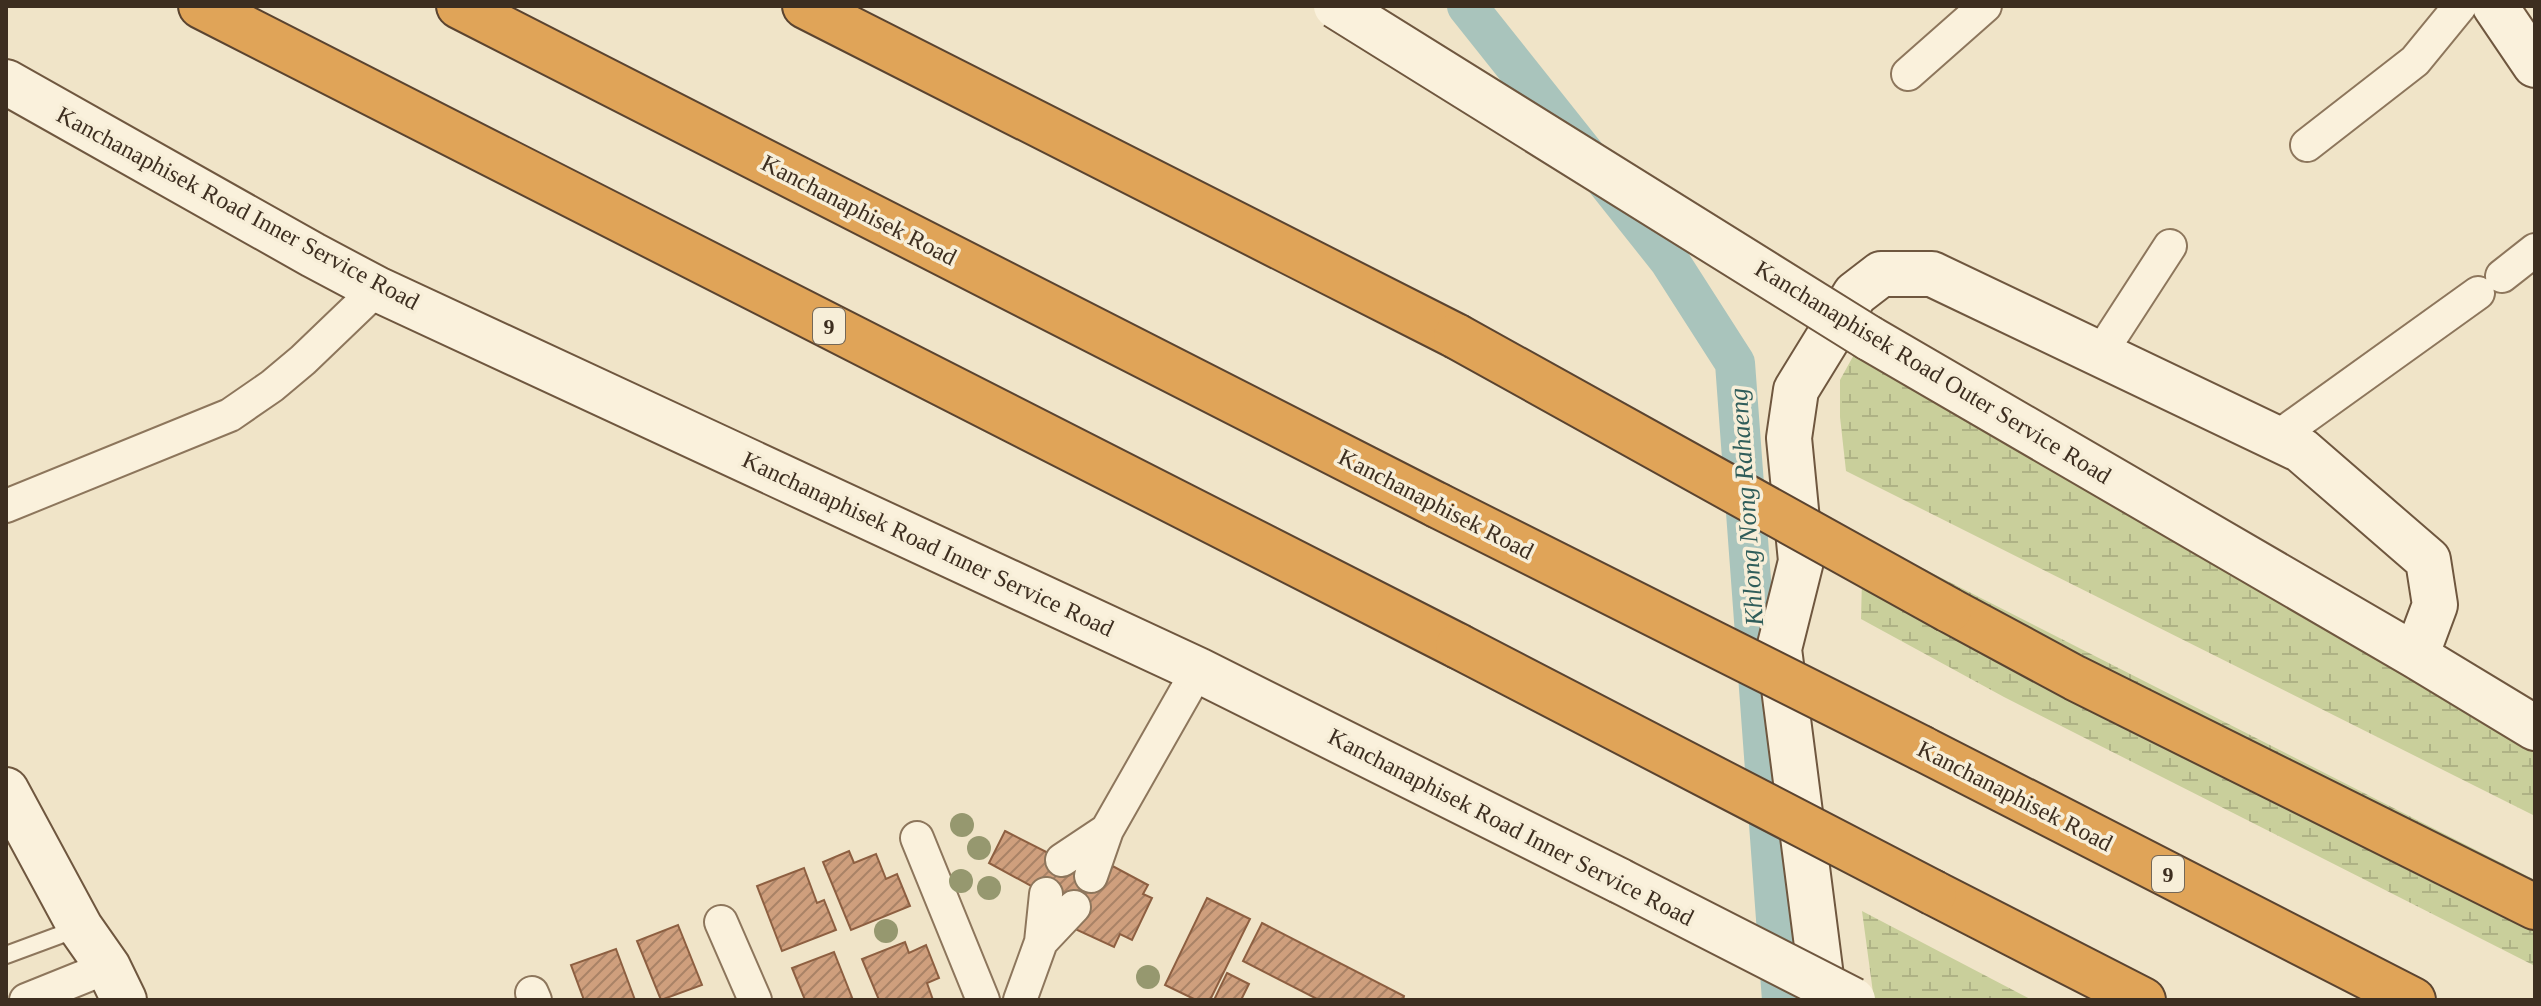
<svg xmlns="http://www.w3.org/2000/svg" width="2541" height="1006" viewBox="0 0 2541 1006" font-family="Georgia,serif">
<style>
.wetland{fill:url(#wetland-marsh)}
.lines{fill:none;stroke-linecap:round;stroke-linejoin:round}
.canal{stroke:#a9c4bc;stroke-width:40}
.building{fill:url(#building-hatch);stroke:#8d5f41;stroke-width:2}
.lane-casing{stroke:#8d765c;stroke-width:20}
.street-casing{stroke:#8d765c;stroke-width:36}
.secondary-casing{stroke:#6f573f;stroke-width:48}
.highway-casing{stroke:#5b4430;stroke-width:48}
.lane{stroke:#faf1dc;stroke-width:16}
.street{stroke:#faf1dc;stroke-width:32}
.secondary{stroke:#faf1dc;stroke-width:44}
.highway{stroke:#e0a458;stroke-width:44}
.secondary-bridge-casing{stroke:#6f573f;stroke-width:48;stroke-linecap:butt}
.highway-bridge-casing{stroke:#5b4430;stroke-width:48;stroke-linecap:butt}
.secondary-bridge{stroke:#faf1dc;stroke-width:44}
.highway-bridge{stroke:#e0a458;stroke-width:44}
.tree{fill:#96986f}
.labels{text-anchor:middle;stroke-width:7;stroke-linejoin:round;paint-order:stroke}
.shield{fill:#f7eed8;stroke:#756857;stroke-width:2}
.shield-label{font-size:22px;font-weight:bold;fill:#3d2e20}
.street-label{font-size:24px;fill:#3d2e20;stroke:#f7eed8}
.water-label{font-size:26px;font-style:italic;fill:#2f5d5a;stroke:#f7eed8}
</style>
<defs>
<pattern id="wetland-marsh" width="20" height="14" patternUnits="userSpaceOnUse" patternTransform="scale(2)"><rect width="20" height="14" fill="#c9cf9b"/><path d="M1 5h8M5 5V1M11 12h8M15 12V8" fill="none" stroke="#aeb285"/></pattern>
<pattern id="building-hatch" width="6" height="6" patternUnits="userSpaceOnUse" patternTransform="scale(2)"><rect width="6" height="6" fill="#cf9f7d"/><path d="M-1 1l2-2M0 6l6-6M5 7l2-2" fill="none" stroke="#a98266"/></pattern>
</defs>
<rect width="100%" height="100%" fill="#f0e4c8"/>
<path class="wetland" d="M1856,351L2535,738V816L1846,471L1840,417V380Z
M1863,538L2535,880V966L2004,697L1861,619Z
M1862,911L2032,1000H1874Z"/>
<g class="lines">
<path class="canal" d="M1467,6L1669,260L1735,363L1782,1000"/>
</g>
<path class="building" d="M1005,831L1062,860L1107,863L1148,885L1143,894L1152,898L1132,940L1120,934L1114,947L1075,929L1046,894L989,863Z
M849,851L854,863L876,854L886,879L897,874L910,906L851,930L823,862Z
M804,868L817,903L824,900L836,930L782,951L757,886Z
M1207,898L1250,919L1210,1000H1196L1165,985Z
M1262,923L1404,996L1403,1000H1319L1243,961Z
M678,925L702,985L661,1000L637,941Z
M905,942L909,953L926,945L939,978L927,983L933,1000H879L862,959Z
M616,949L635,1000H584L571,965Z
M834,952L853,1000H805L792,968Z
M1227,973L1249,984L1241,1000H1214Z"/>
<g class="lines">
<defs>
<path id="lane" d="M6,955L79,928"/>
<path id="street" d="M1908,74L1985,6
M2307,145L2415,61L2460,6
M2502,276L2535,250
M2100,354L2170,246
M2276,438L2478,293
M6,506L230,415L272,386L303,360L377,289
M917,838L983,1000
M1062,860L1107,830
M1091,876L1107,830L1198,670
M721,922L755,1000
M1041,942L1074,907
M532,993L535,1000
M26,1000L108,967
M1020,1000L1041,942L1046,894"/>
<path id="secondary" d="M2495,6L2535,65
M6,82L313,255L377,289L1198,670L1620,881
M1869,338L2416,656L2535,728
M6,790L80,927L108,967L124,1000
M1824,1000L1779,649L1801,561L1789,438L1796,390L1855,294L1881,274H1932L2301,450L2428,560L2435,605L2416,656"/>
<path id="highway" d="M201,6L1458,646
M459,6L1437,505
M805,6L1456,336
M1949,610L2075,678L2535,907
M1923,749L2413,1000
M1934,893L2143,1000"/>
</defs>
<use href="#lane" class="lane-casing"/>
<use href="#street" class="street-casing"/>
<use href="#secondary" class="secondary-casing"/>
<use href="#highway" class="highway-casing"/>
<use href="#lane" class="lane"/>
<use href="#street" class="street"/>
<use href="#secondary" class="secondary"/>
<use href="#highway" class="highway"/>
<defs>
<path id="secondary-bridge" d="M1336,6L1869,338
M1620,881L1853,1000"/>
<path id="highway-bridge" d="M1456,336L1949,610
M1437,505L1923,749
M1458,646L1934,893"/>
</defs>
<use href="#secondary-bridge" class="secondary-bridge-casing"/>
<use href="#highway-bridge" class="highway-bridge-casing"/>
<use href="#secondary-bridge" class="secondary-bridge"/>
<use href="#highway-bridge" class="highway-bridge"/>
</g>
<g class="tree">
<circle cx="962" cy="825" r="12"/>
<circle cx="979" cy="848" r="12"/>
<circle cx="961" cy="881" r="12"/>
<circle cx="989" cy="888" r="12"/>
<circle cx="886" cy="931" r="12"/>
<circle cx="1148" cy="977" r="12"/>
</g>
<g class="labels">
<g class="shield">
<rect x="813" y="308" width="32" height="36" rx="6"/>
<rect x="2152" y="856" width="32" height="36" rx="6"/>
</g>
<g class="shield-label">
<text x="829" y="334">9</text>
<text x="2168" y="882">9</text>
</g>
<g class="street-label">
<text transform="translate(238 208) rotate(28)" y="8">Kanchanaphisek Road Inner Service Road</text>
<text transform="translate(859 210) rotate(27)" y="8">Kanchanaphisek Road</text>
<text transform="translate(1933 372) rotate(31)" y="8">Kanchanaphisek Road Outer Service Road</text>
<text transform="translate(1436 504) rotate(27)" y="8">Kanchanaphisek Road</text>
<text transform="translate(928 544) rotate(25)" y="8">Kanchanaphisek Road Inner Service Road</text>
<text transform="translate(2015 796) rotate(27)" y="8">Kanchanaphisek Road</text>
<text transform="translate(1511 827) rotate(27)" y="8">Kanchanaphisek Road Inner Service Road</text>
</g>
<g class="water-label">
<text transform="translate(1746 507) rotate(-94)" y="9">Khlong Nong Rahaeng</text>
</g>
</g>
<rect width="2541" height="1006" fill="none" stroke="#3d2e20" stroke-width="16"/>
</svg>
